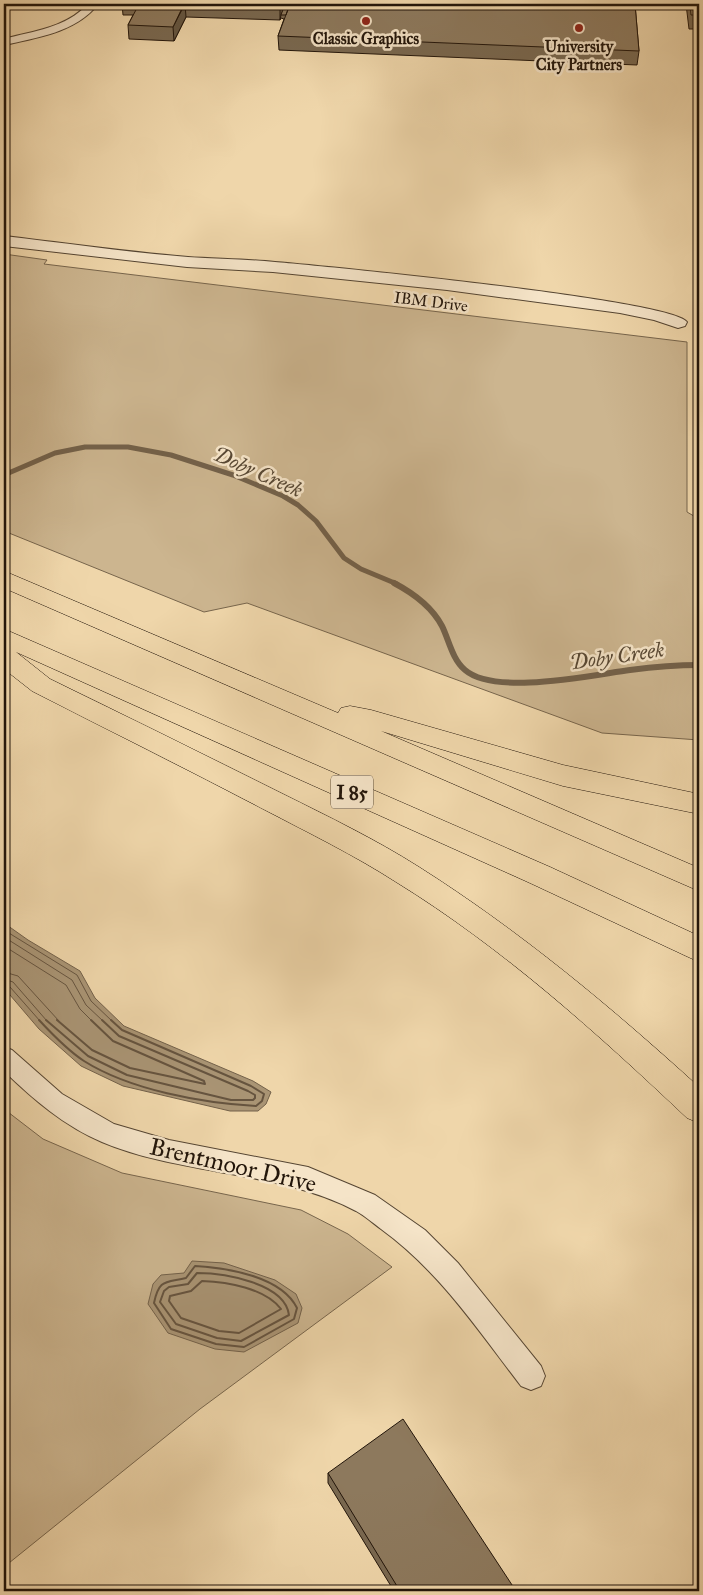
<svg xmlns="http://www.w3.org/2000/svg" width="703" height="1595" viewBox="0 0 703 1595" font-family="'IM FELL Great Primer',serif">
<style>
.green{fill:#ccb58f;stroke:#77654c}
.water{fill:#a99474;stroke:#73614a}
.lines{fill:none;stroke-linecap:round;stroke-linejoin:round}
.shore-far1{stroke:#66543f;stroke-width:1}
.shore{stroke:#66543f;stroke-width:2}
.stream-far1{stroke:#73614a;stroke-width:5}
.stream{stroke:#73614a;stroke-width:6}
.minor-casing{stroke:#554532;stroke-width:2}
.tertiary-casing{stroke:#554532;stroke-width:2}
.motorway-casing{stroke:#22150a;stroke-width:1}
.minor{fill:#f5e4c8;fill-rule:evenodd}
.tertiary{fill:#f5e4c8;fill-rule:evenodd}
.motorway{fill:#efd6aa;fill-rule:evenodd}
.wall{fill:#796850;stroke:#22150a}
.shaded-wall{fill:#635541;stroke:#22150a}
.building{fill:#8d795d;stroke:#22150a}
.poi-dot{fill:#8f2418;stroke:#f5e4c8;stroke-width:2}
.labels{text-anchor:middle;stroke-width:5;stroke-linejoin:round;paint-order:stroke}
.far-poi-label{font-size:16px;font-weight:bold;fill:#22150a;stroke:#f5e4c8}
.far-street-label{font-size:16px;fill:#22150a;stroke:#f5e4c8}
.shield{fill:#f5e4c8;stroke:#615343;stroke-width:1}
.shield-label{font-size:19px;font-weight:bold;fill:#22150a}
.water-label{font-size:21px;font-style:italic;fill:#584834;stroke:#f5e4c8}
.near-street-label{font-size:24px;fill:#22150a;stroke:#f5e4c8}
</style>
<rect width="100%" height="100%" fill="#efd6aa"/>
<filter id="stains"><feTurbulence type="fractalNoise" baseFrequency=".004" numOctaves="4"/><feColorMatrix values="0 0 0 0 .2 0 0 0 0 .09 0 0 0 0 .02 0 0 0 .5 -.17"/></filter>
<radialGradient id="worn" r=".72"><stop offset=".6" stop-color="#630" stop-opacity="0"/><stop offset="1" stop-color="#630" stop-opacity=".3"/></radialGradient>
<path class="green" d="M4,254L47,260L44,264L687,342V512L699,519V740L602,733L247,603L204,612L4,531Z
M4,1109L43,1139L122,1173L301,1210L348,1234L392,1267L200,1409L4,1567Z"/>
<path class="water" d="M4,923L28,940L80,971L95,998L124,1026L253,1081L271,1092L266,1104L258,1111H230L123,1086L81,1066L39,1029L4,988Z
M192,1261L224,1263L275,1280L296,1294L302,1308L298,1323L244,1352L215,1349L168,1333L148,1304L153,1284L161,1275L184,1273Z"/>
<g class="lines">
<path class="shore-far1" d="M4,930L77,975L91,1001L112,1021
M4,937L72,980L86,1005L103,1021
M4,946L66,985L80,1009L92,1021
M4,972L18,976L59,1021
M4,979L13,982L47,1021
M4,986L10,987L40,1021"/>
<path class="shore" d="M39,1020C52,1034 67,1050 84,1061C130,1090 202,1103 256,1106L262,1101L264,1094L251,1086L122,1030L111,1020
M46,1020L88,1056L127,1075L231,1100H253L255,1098V1095L248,1091L119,1036L102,1020
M57,1020L92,1050L130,1068L205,1084L204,1081L113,1041L91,1020
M195,1266C227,1268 281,1276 297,1308L294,1319L244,1347L216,1344L171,1329L154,1303C159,1279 165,1283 186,1278Z
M197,1273C224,1273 285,1283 289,1315L241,1341L217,1338L176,1324L160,1302L164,1291L169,1287L188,1284Z
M202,1281C227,1282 265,1288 281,1309L239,1333L219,1331L181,1318L169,1301L170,1296L191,1291Z"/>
<path class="stream-far1" d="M4,475L55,453L85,447H128L171,455L233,475L283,496L298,505L316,521L344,558L361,569L397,584"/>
<path class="stream" d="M394,583C413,593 432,607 442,626C449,640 452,659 465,670C495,696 592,675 630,670C653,667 676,665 699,665"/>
<defs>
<path id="minor" d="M88,4H98C77,32 36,38 4,45V39C33,31 66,28 88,4Z
M4,1047L12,1050L62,1094L114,1124L169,1140L308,1167L375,1195L425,1230L458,1263L541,1366L545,1376L541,1386L531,1390L521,1386C478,1330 439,1271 381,1229C373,1223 365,1216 356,1211C278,1170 183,1176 102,1142C64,1126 33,1099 4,1071Z"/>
<path id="tertiary" d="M4,236C65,243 126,252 188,257C217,259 246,259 275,262C324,266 672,300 687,322L685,326L678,328L654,320L620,313L447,290L273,272L187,267L4,246Z"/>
<path id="motorway" d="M4,571L338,713L341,708L350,706L371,710L563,765L699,794V814L563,786L381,731L699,868V891L4,588Z
M4,629L550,867L699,936V962L530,883L16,652L50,679C128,717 205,755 283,794C329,817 375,839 419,867C520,931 611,1007 699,1087V1123L687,1118C597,1033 503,948 396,882C354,855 309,833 265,810C187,769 110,731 32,691L4,669V647L7,648L4,647Z"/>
</defs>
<use href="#minor" class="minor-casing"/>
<use href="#tertiary" class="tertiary-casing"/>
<use href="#motorway" class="motorway-casing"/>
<use href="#minor" class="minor"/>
<use href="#tertiary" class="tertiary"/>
<use href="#motorway" class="motorway"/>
</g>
<path class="wall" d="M122,4H635L639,51L637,65L279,50L278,36L284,19L281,18L280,20L186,17L174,41L129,39L128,25L133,15H123Z
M686,4H699V33H697V29H689Z
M328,1473L516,1591H394L328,1483Z"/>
<path class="shaded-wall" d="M185,4L186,17L174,41L173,27Z
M281,4H286L281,15L280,20V7Z"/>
<path class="building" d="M174,4H184L173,27L128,25L138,6L172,7Z
M203,4H281L280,7Z
M285,4H290L286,15H281Z
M290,4H635L639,51L278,36Z
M690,4H699V17V15H691Z
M403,1419L516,1591H400L328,1473Z"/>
<g class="poi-dot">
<circle cx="366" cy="21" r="5"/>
<circle cx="579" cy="28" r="5"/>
</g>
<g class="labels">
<g class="far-poi-label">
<text x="366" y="44">Classic Graphics</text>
<text x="579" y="52">University<tspan x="579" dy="18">City Partners</tspan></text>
</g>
<g class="far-street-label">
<text transform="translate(431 301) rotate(7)" y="6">IBM Drive</text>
</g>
<rect class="shield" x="331" y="775.5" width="42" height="33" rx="4"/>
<g class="shield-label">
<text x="352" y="799">I 85</text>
</g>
<g class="water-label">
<text transform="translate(258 472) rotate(24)" y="7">Doby Creek</text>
<text transform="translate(617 656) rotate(-8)" y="7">Doby Creek</text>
</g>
<g class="near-street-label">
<text transform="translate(233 1165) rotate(13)" y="8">Brentmoor Drive</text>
</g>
</g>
<rect width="703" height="1595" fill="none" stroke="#efd6aa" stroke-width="20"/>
<rect x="5" y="5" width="693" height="1585" fill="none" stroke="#22150a" stroke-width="2.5"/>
<rect x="10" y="10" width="683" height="1575" fill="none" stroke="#22150a"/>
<rect width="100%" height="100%" filter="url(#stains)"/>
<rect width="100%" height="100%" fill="url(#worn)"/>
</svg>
